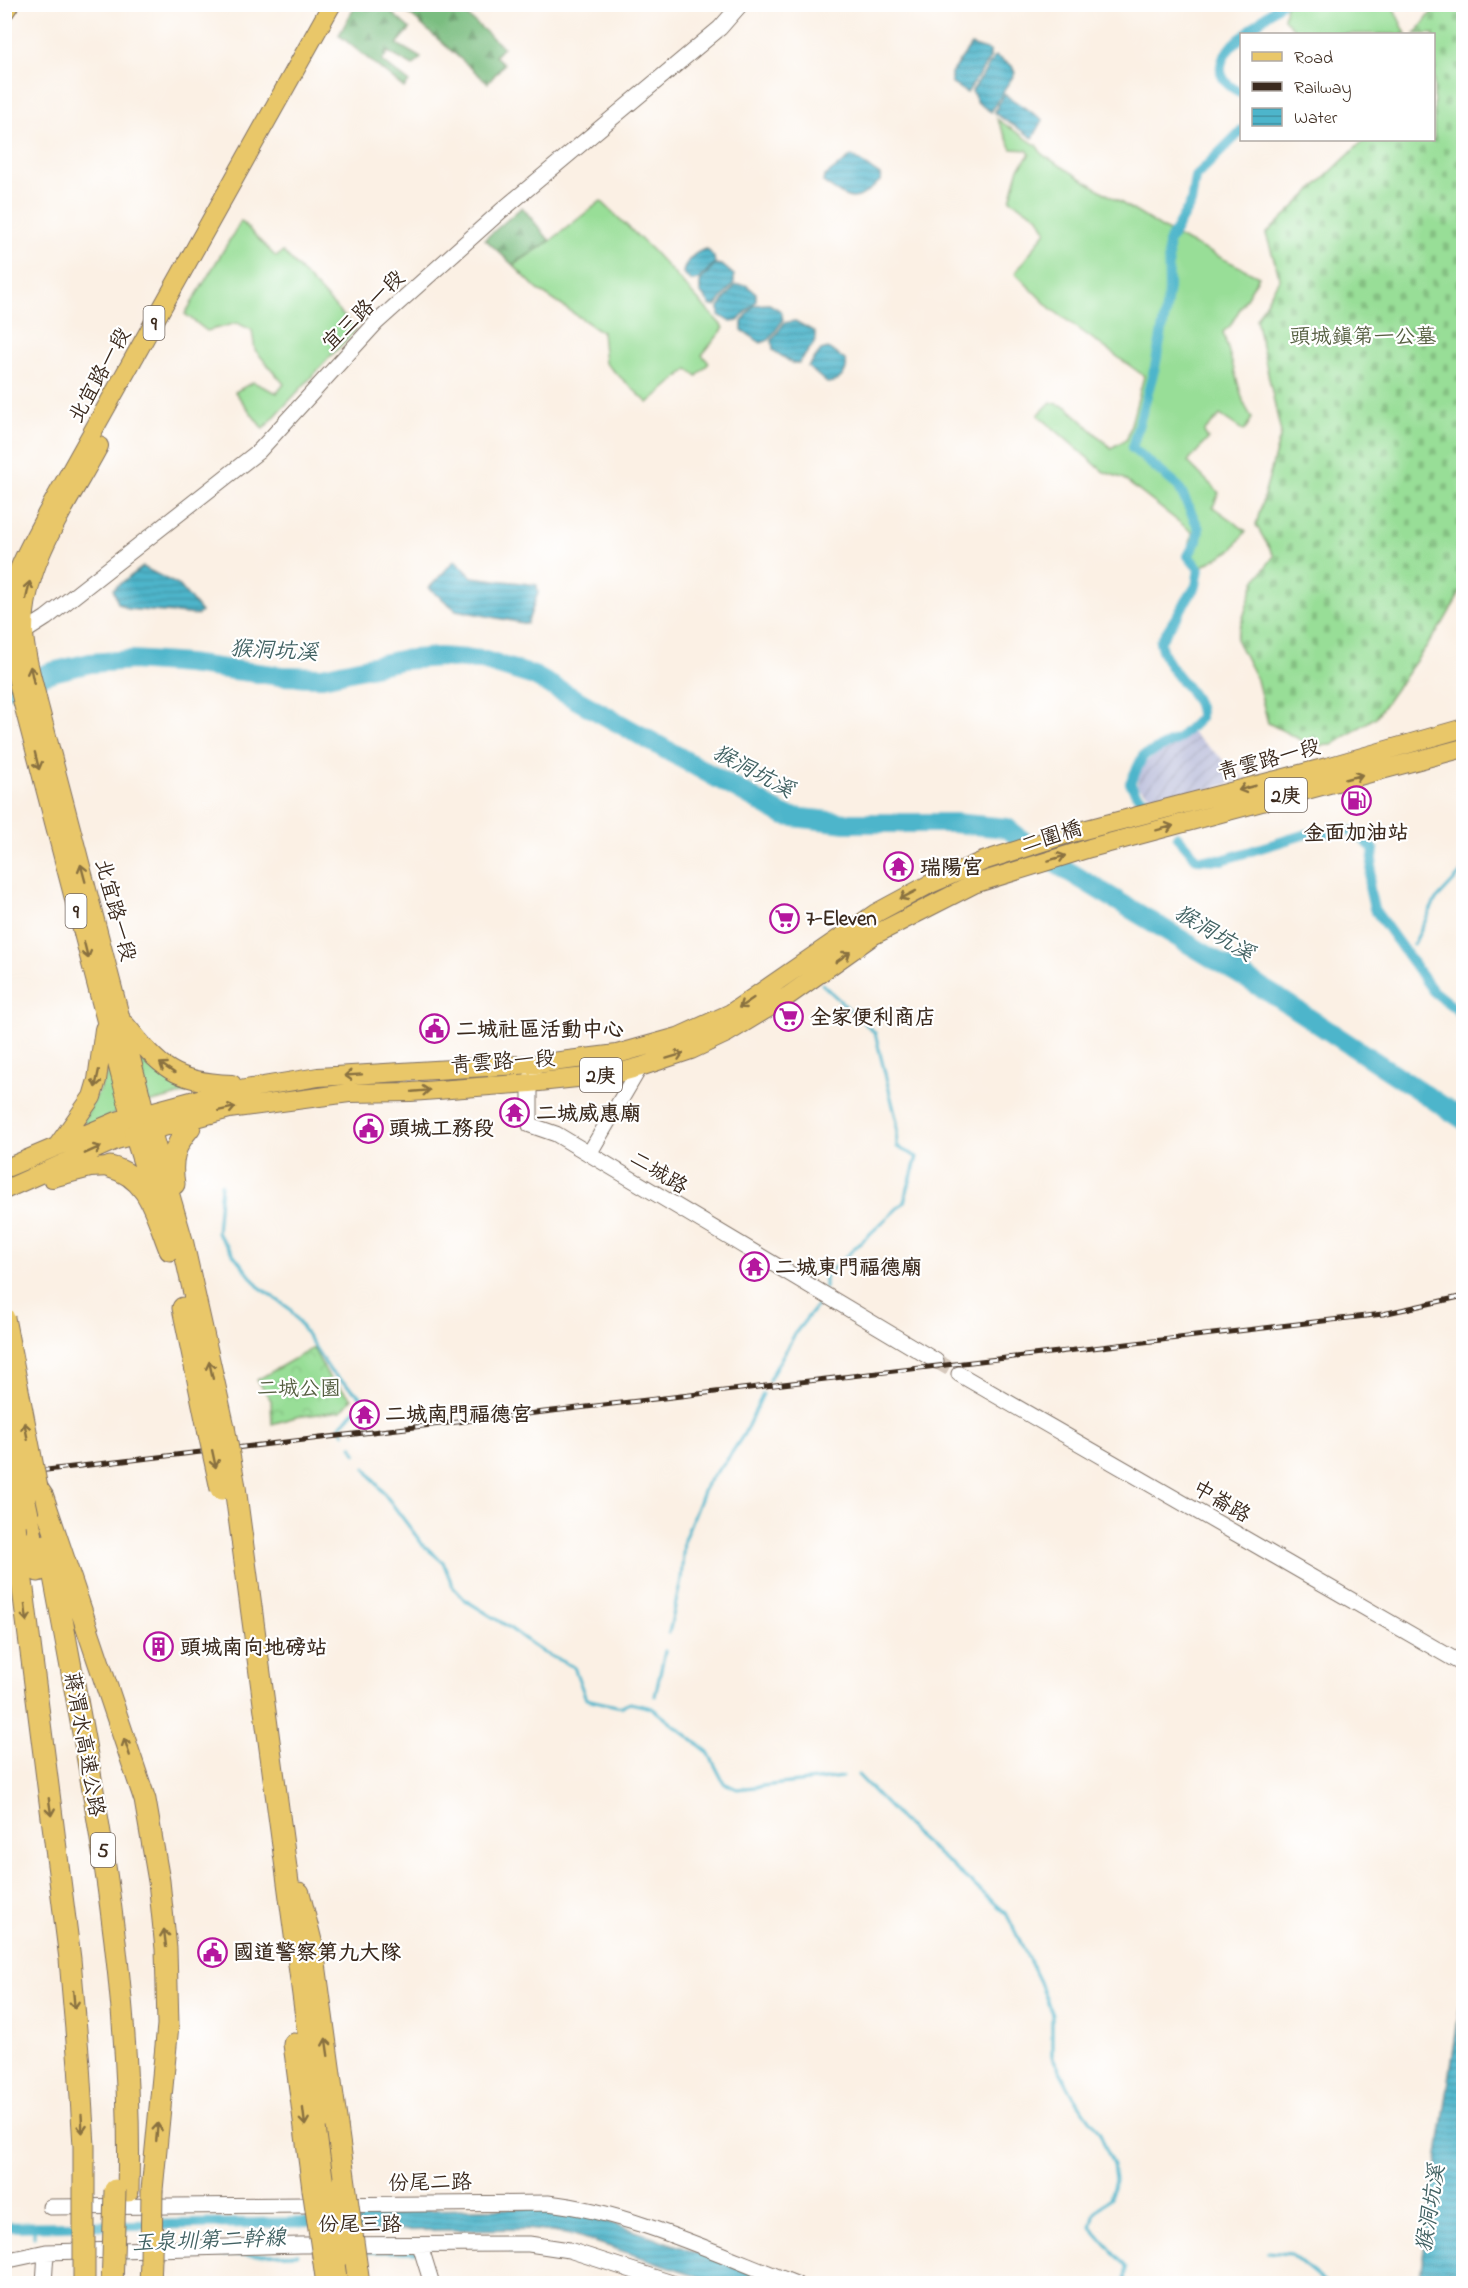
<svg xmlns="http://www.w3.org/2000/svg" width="1468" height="2288" viewBox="0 0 1468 2288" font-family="'Indie Flower','LXGW WenKai TC',sans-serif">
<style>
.industrial{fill:url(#industrial-furrows)}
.grass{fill:#98de97;stroke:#6a845a;stroke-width:1.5}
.forest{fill:url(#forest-firs);stroke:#5a744f;stroke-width:1.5}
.cemetery{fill:url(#cemetery-stones);stroke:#6a845a;stroke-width:1.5}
.park{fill:url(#park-crowns);stroke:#6a845a;stroke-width:1.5}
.water{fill:url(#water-rules);stroke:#447074;stroke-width:1.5}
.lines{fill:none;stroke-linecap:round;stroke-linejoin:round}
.stream{stroke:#4db5cb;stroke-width:3}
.canal{stroke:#4db5cb;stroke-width:10}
.river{stroke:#4db5cb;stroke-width:20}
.minor-tunnel{stroke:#d5c8bc;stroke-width:15;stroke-dasharray:15 8;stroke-linecap:butt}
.minor-casing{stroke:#7e6f63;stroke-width:17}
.major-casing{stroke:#7e6f63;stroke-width:20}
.highway-casing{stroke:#7e6f63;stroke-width:23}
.minor{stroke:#fff;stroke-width:15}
.major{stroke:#e9c769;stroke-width:18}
.highway{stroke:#e9c769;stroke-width:21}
.rail-casing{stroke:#3b2a1e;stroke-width:5}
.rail{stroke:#fff;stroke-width:3;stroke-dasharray:9;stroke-linecap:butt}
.highway-bridge-casing{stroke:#7e6f63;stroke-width:23;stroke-linecap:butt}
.highway-bridge{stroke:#e9c769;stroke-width:21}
.oneway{stroke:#897140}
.labels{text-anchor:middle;stroke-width:4.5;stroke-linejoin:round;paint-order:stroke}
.shield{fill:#fff;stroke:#766a62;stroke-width:1.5}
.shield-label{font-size:20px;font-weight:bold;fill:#3b2a1e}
.street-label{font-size:21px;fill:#3b2a1e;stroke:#fff}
.park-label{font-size:21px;fill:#576042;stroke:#fff}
.poi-label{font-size:21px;font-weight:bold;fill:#3b2a1e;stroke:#fff;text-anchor:start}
.water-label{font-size:22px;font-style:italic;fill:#426263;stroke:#fff}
</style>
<defs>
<pattern id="industrial-furrows" width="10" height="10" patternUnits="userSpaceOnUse" patternTransform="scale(1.5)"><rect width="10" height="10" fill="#bfc2dd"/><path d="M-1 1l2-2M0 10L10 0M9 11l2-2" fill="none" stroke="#a5a7bd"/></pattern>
<pattern id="forest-firs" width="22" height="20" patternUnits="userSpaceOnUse" patternTransform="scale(1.5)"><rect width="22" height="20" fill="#7abd80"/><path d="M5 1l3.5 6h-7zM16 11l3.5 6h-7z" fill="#659a68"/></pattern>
<pattern id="cemetery-stones" width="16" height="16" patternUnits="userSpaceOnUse" patternTransform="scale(1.5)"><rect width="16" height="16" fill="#98de97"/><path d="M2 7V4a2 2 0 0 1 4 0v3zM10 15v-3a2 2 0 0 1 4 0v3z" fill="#84bf82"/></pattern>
<pattern id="park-crowns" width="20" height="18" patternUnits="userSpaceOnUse" patternTransform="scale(1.5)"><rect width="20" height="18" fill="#98de97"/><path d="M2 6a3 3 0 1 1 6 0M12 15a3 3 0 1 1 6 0" fill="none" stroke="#84bf82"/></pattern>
<pattern id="water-rules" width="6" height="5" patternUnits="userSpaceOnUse" patternTransform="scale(1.5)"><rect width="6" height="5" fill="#4db5cb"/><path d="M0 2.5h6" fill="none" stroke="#4193a4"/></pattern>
</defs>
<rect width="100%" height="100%" fill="#fff"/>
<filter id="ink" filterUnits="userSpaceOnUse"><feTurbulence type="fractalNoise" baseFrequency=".0167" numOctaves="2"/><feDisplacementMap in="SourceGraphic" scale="12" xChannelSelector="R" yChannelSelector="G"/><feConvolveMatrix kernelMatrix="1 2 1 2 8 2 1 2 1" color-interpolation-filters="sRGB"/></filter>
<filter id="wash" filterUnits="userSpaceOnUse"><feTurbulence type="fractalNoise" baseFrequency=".008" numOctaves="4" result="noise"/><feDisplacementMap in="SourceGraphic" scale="24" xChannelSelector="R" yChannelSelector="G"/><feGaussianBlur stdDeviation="1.35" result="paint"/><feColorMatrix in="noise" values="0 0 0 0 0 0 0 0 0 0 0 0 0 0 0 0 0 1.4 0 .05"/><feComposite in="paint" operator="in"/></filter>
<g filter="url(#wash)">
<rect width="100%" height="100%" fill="#fbf0e4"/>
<path class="industrial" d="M1191,732L1246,779L1160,803L1137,786L1138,771L1145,762Z"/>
<path class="grass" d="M1286,4L1392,5L1406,34H1299L1284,19Z
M997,119L1036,145L1043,155L1172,234L1259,276L1230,326L1223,332L1244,404L1252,418L1244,431L1220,415L1204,432L1208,439L1188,462L1219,493L1213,507L1246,531L1232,550L1195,570L1188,557L1192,532L1122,478L1104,472L1038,415L1051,402L1067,407L1111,448L1127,439L1144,376L1050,308L1015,273L1046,231L1039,217L1010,200L1019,168L1030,154L1027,150L1012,149Z
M601,201L653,251L724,328L702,355L709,363L697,376L688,369L648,403L605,363L602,332L538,290L513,265L550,241Z
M241,221L276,257L283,252L356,329L263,429L235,392L253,382L277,393L284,384L255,350L252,330L237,323L207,331L185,314Z
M140,1058L156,1073L186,1089L187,1093L148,1103Z
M108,1072L111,1073L118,1112L92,1126L83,1122Z"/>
<path class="forest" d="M356,5H383L410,29L397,44L421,58L413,66L388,52L382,61L409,82L404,88L339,35Z
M399,5H455L503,47L495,56L504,64L488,83Z
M522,207L550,241L513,265L485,239Z"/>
<path class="cemetery" d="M1438,4L1464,5L1463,588L1443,623L1376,717L1332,745L1312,746L1268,723L1257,680L1236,639L1255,581L1274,556L1256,525L1281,433L1256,319L1280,278L1266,234L1364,140H1434V34H1415Z"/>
<path class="park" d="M313,1348L330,1379L352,1398L341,1411L296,1417L272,1424L271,1400L257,1380Z"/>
<path class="water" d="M971,45L990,51V58L967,93L951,83V73Z
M995,56L1012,66L1015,73L991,112L977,102L972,91Z
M1004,94L1043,120L1033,138L994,113Z
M852,156L880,175L881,180C854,205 852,202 823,182L824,177Z
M707,249L714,257L715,263L698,280L691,281L683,273C685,262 695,251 707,249Z
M715,264L722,265L734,275V283L716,306H711L700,292V281Z
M735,285H746L756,293V301L738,321L731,322L719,315V307Z
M769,304L781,311L783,320L769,340L761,343L742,330V322L754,305Z
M795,321L815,332V342L799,363H792L773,350L772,340L784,323Z
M828,348L846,361C848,373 839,383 827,383L808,367L821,350Z
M455,560L472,577L537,585L538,593L527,624L456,610L429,588Z
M143,567L180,586L201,612L198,615L128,609L118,603L113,589Z
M1463,1986V2283H1419Z
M548,2208L598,2218L782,2283H719L574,2235L528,2229L359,2231L357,2211Z"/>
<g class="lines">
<path class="stream" d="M1414,944L1435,901L1464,870
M1407,958L1410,951
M822,984L875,1033L897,1122V1147L917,1157L904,1202L825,1276V1288
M221,1184L217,1233L258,1286L290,1309L331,1372L365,1400L340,1426L344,1434
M769,1380L796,1332L822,1299
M352,1446L356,1454
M365,1468L423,1545L443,1562L453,1587L465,1600L504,1624L544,1653L574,1667L586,1699L621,1707L630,1703L652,1708L708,1752L724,1783L737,1789L843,1777
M669,1633L681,1580L684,1540L706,1484L727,1460L744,1434L763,1394
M655,1696L665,1651
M858,1775L914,1833L1006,1913L1040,1982L1052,2014V2056L1074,2097L1099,2132L1113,2165L1115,2180L1110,2198L1095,2212L1091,2227L1126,2267L1125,2284
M34,2227V2237
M511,2251L573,2259
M361,2252H417
M1268,2252L1291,2254L1327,2284
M158,2257L298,2254
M122,2258H142"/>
<path class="canal" d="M1245,34L1280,4
M1242,37C1219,55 1209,78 1242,93
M1150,804L1136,794L1130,783L1143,756L1178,739L1200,718C1202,690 1166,676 1160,642L1196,586L1199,569L1188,556L1197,540L1199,529L1179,487L1132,448L1155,367L1165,315L1169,287L1168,243L1191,203L1195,177L1242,130
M1177,836L1197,859L1222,860L1306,834L1353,831L1374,849L1369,887L1374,909L1433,991L1457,1010L1464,1023
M4,2227L319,2222"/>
<path class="river" d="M4,689L52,672L90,663L132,660L187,664L281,676L322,677L401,660L439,657L482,660L534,676L785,816L846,823H953L1007,828L1038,853L1280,999L1464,1120"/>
</g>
</g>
<g filter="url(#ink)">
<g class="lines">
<path class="minor-tunnel" d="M936,1361L959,1374"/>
<defs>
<path id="minor" d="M17,633L24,632L46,618L259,451L376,323L501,211L720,28L741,4
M533,1072L530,1083V1125L556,1134L936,1361
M589,1154L640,1067
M959,1374L1464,1665
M50,2207L548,2203C630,2212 718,2254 796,2284
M420,2245L432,2284
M4,2261L46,2252L300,2245L529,2244L569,2250L675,2284
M44,2284L46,2252"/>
<path id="major" d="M99,446C68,504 24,562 24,630C24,654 33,679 38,702L148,1123
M126,1025C162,1069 173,1081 232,1084
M134,1128L23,704C14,663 1,619 16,577C23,556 36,535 46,515L332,4
M58,1145L92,1097L97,1080L104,1029
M4,1169L117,1121L221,1093L318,1077L536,1064L617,1054L678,1037L731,1013L876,913L928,885L983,861L1068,834L1327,767L1464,728
M52,1178L90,1168L110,1167
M4,1190L116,1140L229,1109L349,1093L411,1092L530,1083L614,1074L640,1067L691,1050L727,1033L788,996L874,935L974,884L1090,848L1464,748"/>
<path id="highway" d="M4,10L8,4
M150,1130L183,1244L224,1427
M135,1134L159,1211
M110,1167C150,1177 156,1216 170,1250
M174,1184C170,1160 174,1146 190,1127
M183,1308L208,1429
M235,1487L329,2189
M37,1488L43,1497L145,1800L159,1881L166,1949L168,2025L152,2190
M28,1515L38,1571
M16,1534L70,1959L79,2065
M48,1544C87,1757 134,1972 128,2191
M299,1893L313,1949L337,2126
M294,2044L313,2189
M323,2256L327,2284
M339,2256L343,2284
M112,2284L113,2258
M150,2284L151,2259"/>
</defs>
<use href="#minor" class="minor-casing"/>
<use href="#major" class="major-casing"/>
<use href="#highway" class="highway-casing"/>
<use href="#minor" class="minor"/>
<use href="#major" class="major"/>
<use href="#highway" class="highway"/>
<defs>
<path id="rail" d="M4,1475L1383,1314L1464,1296"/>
</defs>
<use href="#rail" class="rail-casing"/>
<use href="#rail" class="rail"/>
<defs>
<path id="highway-bridge" d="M4,1318L37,1488
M4,1403L28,1515
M224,1427L235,1487
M208,1429L221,1489
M12,1495L16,1534
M79,2065L84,2146V2284
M337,2126L359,2284
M313,2189L323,2256
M329,2189L339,2256
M113,2258L115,2190
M151,2259L152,2190"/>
</defs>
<use href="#highway-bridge" class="highway-bridge-casing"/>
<use href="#highway-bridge" class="highway-bridge"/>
</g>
<defs><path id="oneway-shaft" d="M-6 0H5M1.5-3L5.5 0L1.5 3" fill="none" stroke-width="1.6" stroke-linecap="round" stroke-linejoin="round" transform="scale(1.5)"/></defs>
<g class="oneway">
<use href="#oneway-shaft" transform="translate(28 590) rotate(-78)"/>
<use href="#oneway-shaft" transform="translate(32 675) rotate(-102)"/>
<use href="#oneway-shaft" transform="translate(37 761) rotate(76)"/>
<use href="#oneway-shaft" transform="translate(1354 777) rotate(-15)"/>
<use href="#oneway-shaft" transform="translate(1247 788) rotate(165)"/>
<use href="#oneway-shaft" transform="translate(1165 828) rotate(-15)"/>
<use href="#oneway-shaft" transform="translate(1057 858) rotate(-17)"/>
<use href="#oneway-shaft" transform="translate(83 873) rotate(-105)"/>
<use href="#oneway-shaft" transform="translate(908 895) rotate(153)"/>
<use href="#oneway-shaft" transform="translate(86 950) rotate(76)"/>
<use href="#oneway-shaft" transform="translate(843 957) rotate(-35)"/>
<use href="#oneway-shaft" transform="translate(746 1003) rotate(146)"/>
<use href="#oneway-shaft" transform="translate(675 1056) rotate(-17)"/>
<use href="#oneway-shaft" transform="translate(167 1068) rotate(-146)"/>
<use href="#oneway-shaft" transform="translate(353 1075) rotate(176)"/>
<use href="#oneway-shaft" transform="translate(97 1079) rotate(102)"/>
<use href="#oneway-shaft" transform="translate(421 1091) rotate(-5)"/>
<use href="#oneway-shaft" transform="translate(227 1109) rotate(-12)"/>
<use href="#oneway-shaft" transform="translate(93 1150) rotate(-24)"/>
<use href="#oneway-shaft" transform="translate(211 1370) rotate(-102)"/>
<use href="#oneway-shaft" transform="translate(26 1431) rotate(-101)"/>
<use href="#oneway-shaft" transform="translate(214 1459) rotate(78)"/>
<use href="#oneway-shaft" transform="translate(26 1613) rotate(83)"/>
<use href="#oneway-shaft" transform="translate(127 1747) rotate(-108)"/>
<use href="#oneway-shaft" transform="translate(50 1807) rotate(82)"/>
<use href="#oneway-shaft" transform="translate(165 1938) rotate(-97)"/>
<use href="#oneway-shaft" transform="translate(74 2000) rotate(85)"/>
<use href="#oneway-shaft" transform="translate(327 2047) rotate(-98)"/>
<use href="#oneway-shaft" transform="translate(304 2117) rotate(83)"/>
<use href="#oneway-shaft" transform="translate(82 2124) rotate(87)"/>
<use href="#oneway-shaft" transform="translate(157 2132) rotate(-85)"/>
</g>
</g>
<defs>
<symbol id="fuel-ring" viewBox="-11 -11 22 22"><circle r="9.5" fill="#fff" stroke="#b5179e" stroke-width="1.5"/><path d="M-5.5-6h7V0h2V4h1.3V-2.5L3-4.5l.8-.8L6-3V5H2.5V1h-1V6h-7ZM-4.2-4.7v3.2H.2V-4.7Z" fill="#b5179e"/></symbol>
<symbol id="temple-ring" viewBox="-11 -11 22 22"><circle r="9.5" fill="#fff" stroke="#b5179e" stroke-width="1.5"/><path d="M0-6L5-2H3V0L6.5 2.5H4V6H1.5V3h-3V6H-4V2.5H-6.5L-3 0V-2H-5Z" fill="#b5179e"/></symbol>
<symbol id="supermarket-ring" viewBox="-11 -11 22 22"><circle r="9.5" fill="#fff" stroke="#b5179e" stroke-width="1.5"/><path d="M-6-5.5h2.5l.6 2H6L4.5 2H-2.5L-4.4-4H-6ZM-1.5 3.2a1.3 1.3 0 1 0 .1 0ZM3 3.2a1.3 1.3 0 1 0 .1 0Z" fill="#b5179e"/></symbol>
<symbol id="civic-ring" viewBox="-11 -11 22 22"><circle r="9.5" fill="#fff" stroke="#b5179e" stroke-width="1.5"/><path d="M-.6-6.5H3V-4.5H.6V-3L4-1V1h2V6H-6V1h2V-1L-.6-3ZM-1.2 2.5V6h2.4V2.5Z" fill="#b5179e"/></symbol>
<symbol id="building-ring" viewBox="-11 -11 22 22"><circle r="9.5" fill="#fff" stroke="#b5179e" stroke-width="1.5"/><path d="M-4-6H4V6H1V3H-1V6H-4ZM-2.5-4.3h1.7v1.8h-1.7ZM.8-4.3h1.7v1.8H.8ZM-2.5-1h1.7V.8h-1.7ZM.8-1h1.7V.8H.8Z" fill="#b5179e"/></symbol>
</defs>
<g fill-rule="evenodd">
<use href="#fuel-ring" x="1340" y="784" width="33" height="33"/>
<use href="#temple-ring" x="882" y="850" width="33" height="33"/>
<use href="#supermarket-ring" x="768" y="902" width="33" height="33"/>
<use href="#supermarket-ring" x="772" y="1000" width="33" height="33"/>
<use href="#civic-ring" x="418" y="1012" width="33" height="33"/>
<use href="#temple-ring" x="498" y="1096" width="33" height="33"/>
<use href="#civic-ring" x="352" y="1112" width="33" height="33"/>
<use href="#temple-ring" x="738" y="1250" width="33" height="33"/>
<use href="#temple-ring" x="348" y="1398" width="33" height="33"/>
<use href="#building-ring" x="142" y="1630" width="33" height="33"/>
<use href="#civic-ring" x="196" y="1936" width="33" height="33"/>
</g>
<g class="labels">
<g class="shield">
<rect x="143.5" y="306" width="21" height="34" rx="4.5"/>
<rect x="1265" y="778" width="42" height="34" rx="4.5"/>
<rect x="65.5" y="894" width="21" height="34" rx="4.5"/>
<rect x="580" y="1058" width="42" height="34" rx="4.5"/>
<rect x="91" y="1833" width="24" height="34" rx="4.5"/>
</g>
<g class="shield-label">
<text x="154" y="330">9</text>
<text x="1286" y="802">2庚</text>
<text x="76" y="918">9</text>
<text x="601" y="1082">2庚</text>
<text x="103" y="1857">5</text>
</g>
<g class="street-label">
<text transform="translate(363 310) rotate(-44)" y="7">宜三路一段</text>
<text transform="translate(99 375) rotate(-61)" y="7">北宜路一段</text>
<text transform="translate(1269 759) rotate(-15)" y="7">青雲路一段</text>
<text transform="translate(1051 836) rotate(-17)" y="7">二圍橋</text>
<text transform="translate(116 910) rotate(75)" y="7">北宜路一段</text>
<text transform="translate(503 1061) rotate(-4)" y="7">青雲路一段</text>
<text transform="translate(659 1172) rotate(31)" y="7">二城路</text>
<text transform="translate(1222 1501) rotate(30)" y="7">中崙路</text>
<text transform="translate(85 1744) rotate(80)" y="7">蔣渭水高速公路</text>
<text transform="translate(430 2182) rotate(-1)" y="7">份尾二路</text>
<text x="360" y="2231">份尾三路</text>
</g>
<g class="park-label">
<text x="1363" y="343">頭城鎮第一公墓</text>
<text x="299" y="1395">二城公園</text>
</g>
<g class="poi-label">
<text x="1356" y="839" text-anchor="middle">金面加油站</text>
<text x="920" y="874">瑞陽宮</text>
<text x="806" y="925">7-Eleven</text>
<text x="810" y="1024">全家便利商店</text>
<text x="456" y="1036">二城社區活動中心</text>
<text x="536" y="1120">二城威惠廟</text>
<text x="389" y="1135">頭城工務段</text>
<text x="775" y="1274">二城東門福德廟</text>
<text x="385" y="1421">二城南門福德宮</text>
<text x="180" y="1654">頭城南向地磅站</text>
<text x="233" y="1959">國道警察第九大隊</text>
</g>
<g class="water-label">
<text transform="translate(274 649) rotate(3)" y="8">猴洞坑溪</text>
<text transform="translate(754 770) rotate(28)" y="8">猴洞坑溪</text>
<text transform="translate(1215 932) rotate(31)" y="8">猴洞坑溪</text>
<text transform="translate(1429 2208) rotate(-81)" y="8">猴洞坑溪</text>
<text transform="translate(209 2239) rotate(-2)" y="8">玉泉圳第二幹線</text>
</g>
</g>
<rect width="1468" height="2288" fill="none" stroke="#fff" stroke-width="24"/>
<rect x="1240" y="33" width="195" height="108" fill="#ffffff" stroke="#b1aaa5" stroke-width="1.5"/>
<rect x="1252" y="52" width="30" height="9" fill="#e9c769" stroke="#b1aaa5" stroke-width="1.5"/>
<text x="1294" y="63" font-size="18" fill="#3b2a1e">Road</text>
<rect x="1252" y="82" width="30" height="9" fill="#3b2a1e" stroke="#b1aaa5" stroke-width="1.5"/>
<text x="1294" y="93" font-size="18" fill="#3b2a1e">Railway</text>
<rect x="1252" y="108" width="30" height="18" fill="url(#water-rules)" stroke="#b1aaa5" stroke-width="1.5"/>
<text x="1294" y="123" font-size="18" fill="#3b2a1e">Water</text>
</svg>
